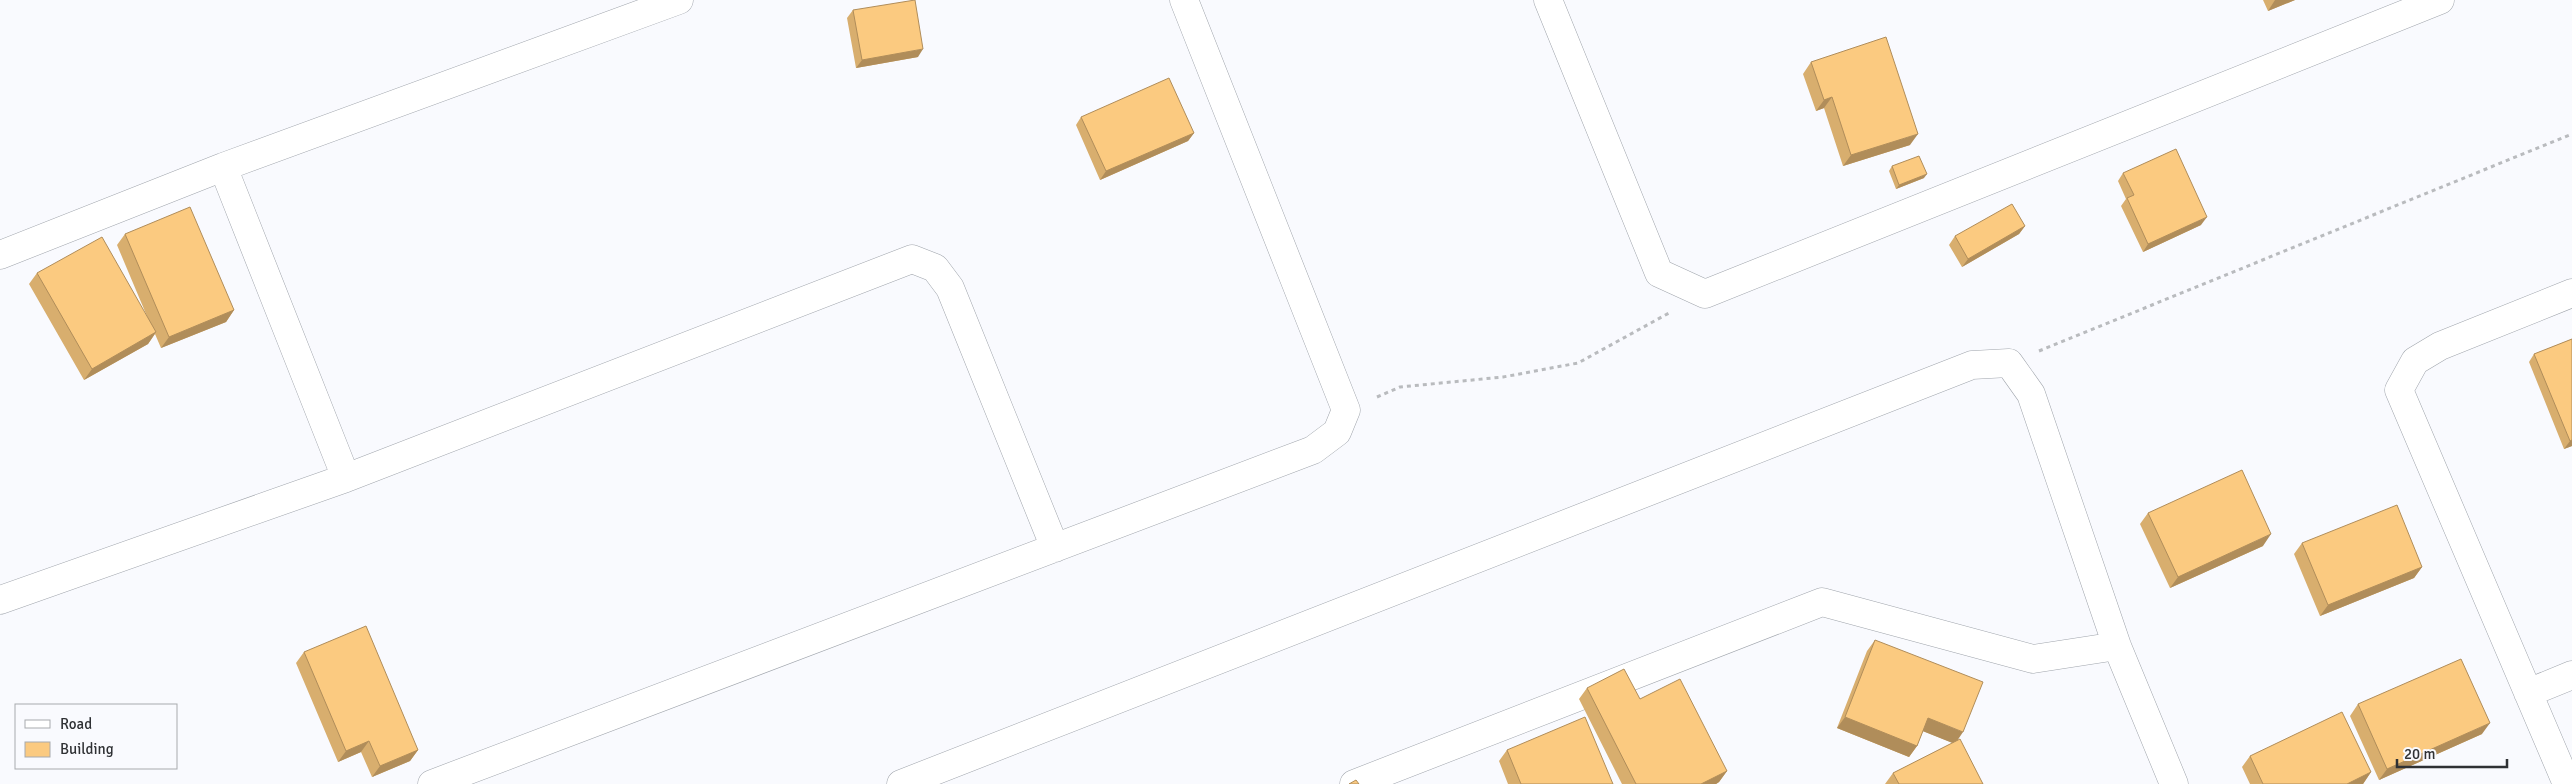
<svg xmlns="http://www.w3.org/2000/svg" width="2572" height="784" viewBox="0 0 2572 784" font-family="Signika,sans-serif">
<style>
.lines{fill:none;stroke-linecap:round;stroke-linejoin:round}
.street-casing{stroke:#a0a5ac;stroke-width:29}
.path{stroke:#b9bbbe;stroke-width:3;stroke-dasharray:4 4;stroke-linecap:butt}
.street{stroke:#fff;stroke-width:28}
.wall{fill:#d8ae6e}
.shaded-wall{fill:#b08d5a}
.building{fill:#fbca80;stroke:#b08d5a}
</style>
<rect width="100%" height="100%" fill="#f9fafe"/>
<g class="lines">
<defs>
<path id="street" d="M1548,0L1659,273L1705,294L2440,0
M223,167L346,478
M0,255L223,167L679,0
M0,600L346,478L912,259L935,268L950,288L1055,548
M2528,693L2572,675
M432,784L1313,450L1337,432L1346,410L1184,0
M901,784L1972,365L2009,363L2031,394L2117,646L2174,784
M1354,784L1822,602L2033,659L2117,646
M2567,784L2399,390L2415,361L2440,346L2572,293"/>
</defs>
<use href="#street" class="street-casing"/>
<path class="path" d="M2039,351L2572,134
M1377,397L1400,387L1503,377L1578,363L1669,313"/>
<use href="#street" class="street"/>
</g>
<path class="wall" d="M2263,0H2295L2268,11Z
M853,10L918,57L856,68L847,18Z
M1811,62L1910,145L1843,166L1824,108L1816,111L1803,74Z
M1081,117L1194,133L1188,141L1100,180L1076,125Z
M1892,166L1924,178L1896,189L1889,171Z
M2123,173L2201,225L2143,252L2121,206L2126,199L2118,181Z
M2025,226L2019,234L1962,267L1949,245L1955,236Z
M125,234L234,310L226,322L161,348L155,334L148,344L84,380L29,284L37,273L149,321L117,245Z
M2572,339V446L2564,449L2529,362L2534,354Z
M2148,513L2263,546L2170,588L2140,524Z
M2302,543L2422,567L2414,578L2320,616L2294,554Z
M1875,640L1958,740L1983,784H1885L1893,773L1953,743L1923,731L1917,746L1909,757L1837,728L1867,651Z
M304,652L418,750L410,761L372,777L361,752L338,762L296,663Z
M1587,688L1640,699L1727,771L1719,782L1716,784H1622L1579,699Z
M2358,704L2482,734L2379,780L2350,716Z
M1507,750L1613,784H1508L1499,761Z
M2250,756L2371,772L2363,784H2250L2242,767Z"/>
<path class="shaded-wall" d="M2275,0H2295L2268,11Z
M923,49L918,57L856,68L862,60Z
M1832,97L1824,108L1816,111L1824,100Z
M1194,133L1188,141L1100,180L1106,171Z
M1918,134L1910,145L1843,166L1851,155Z
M1927,174L1924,178L1896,189L1899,185Z
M2207,217L2201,225L2143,252L2148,244Z
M2025,226L2019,234L1962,267L1968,259Z
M234,310L226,322L161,348L169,337Z
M156,332L148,344L84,380L92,369Z
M2572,440V446L2564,449L2570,441Z
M2271,534L2263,546L2170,588L2178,577Z
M2422,567L2414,578L2320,616L2328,605Z
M1845,717L1917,746L1909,757L1837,728Z
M1928,718L1963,732L1955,744L1920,730Z
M2490,723L2482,734L2379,780L2387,769Z
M369,741L361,752L338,762L346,751Z
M418,750L410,761L372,777L380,766Z
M1727,771L1719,782L1716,784H1701Z
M2371,772L2363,784H2347Z"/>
<path class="building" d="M915,0L923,49L862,60L853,10Z
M1886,37L1918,134L1851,155L1832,97L1824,100L1811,62Z
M1169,78L1194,133L1106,171L1081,117Z
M2176,149L2207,217L2148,244L2127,198L2134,195L2123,173Z
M1919,156L1927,174L1899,185L1892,166Z
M2012,204L2025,226L1968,259L1955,236Z
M190,207L234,310L169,337L125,234Z
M102,237L156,332L92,369L37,273Z
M2572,339V440L2570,441L2534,354Z
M2242,470L2271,534L2178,577L2148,513Z
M2397,505L2422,567L2328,605L2302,543Z
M366,626L418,750L380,766L369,741L346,751L304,652Z
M1875,640L1983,682L1963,732L1928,718L1917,746L1845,717Z
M2461,659L2490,723L2387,769L2358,704Z
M1624,669L1640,699L1680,679L1727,771L1701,784H1636L1587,688Z
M2342,712L2371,772L2347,784H2263L2250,756Z
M1585,717L1613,784H1521L1507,750Z
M1960,739L1983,784H1899L1893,773Z
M1356,780L1359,784H1349Z"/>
<rect x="15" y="704" width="162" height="65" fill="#f9fafe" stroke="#a8aaad"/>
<rect x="25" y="720" width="25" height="8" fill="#ffffff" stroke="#a8aaad"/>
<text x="60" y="729" font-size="15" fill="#2f3134">Road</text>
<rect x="25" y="742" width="25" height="15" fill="#fbca80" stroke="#a8aaad"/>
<text x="60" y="754" font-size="15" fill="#2f3134">Building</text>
<path d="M2397 759v8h110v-8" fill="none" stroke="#2f3134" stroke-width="2.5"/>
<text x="2404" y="759" font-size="15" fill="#2f3134" stroke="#f9fafe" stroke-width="4" paint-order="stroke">20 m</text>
</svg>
